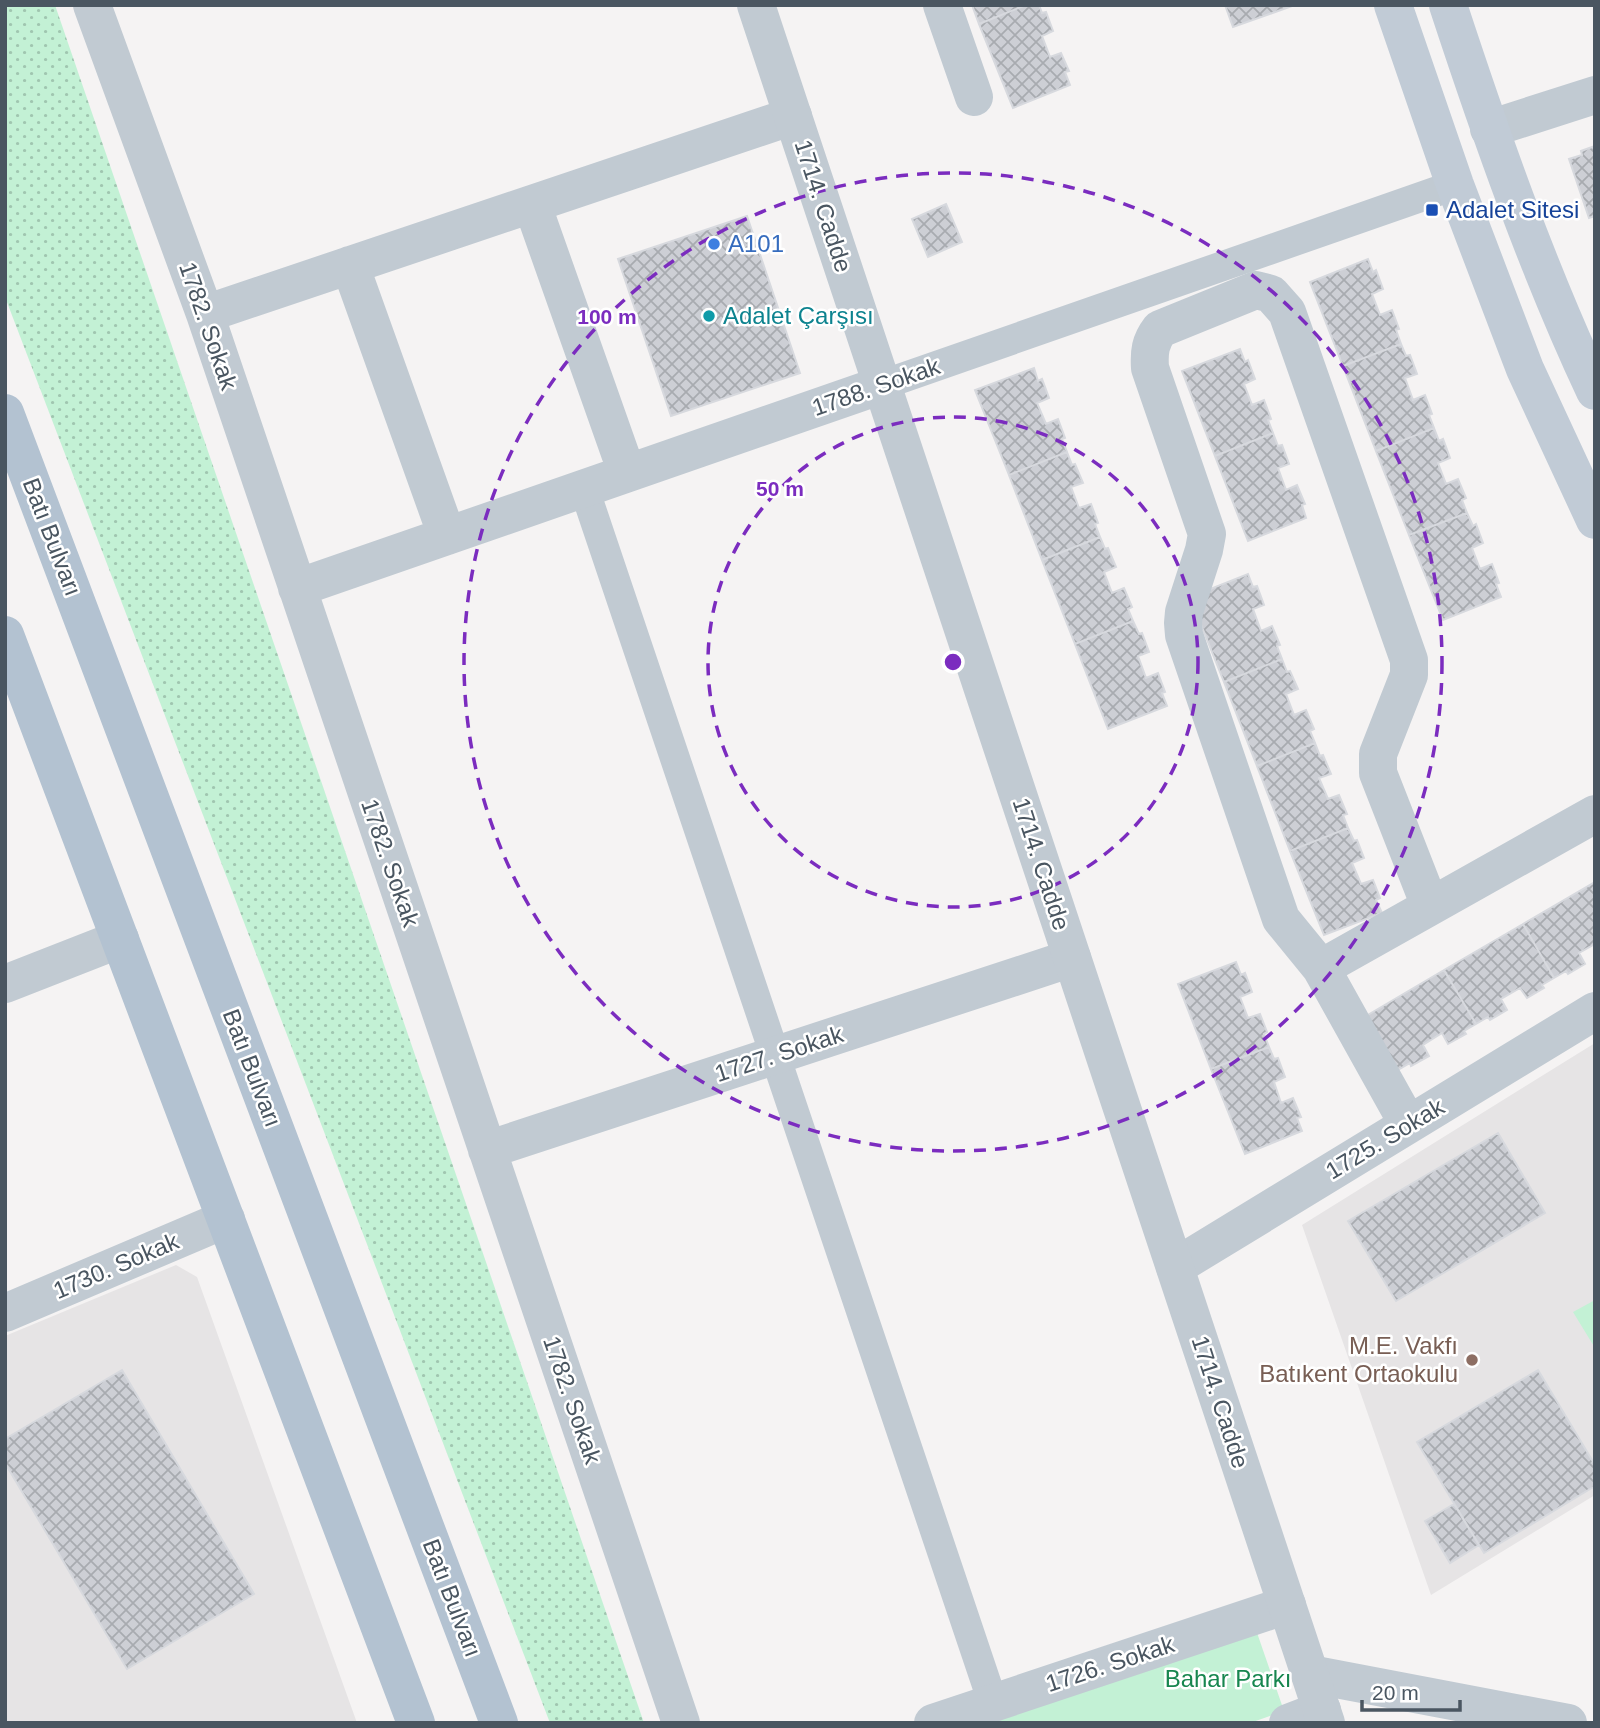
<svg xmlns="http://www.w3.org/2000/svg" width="1600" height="1728" viewBox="0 0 1600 1728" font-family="Arial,sans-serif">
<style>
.education{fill:#e6e4e5}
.grass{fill:url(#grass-dots)}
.green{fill:#c3f1d5}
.building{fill:url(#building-cross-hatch);stroke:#d7d9de;stroke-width:2}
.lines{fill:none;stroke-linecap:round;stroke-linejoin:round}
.pedestrian{stroke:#c1cad2;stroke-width:30}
.minor{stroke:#c1cad2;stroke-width:38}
.tertiary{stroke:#c1cad2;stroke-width:38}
.secondary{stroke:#c1cbd6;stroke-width:38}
.primary{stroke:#b3c2d1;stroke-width:38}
.ring{fill:none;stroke:#7b2cbf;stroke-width:3.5;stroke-dasharray:12 9}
.transit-dot{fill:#1a4fb4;stroke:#fff;stroke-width:2.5}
.shop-dot{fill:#3f7fe0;stroke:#fff;stroke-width:2.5}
.culture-dot{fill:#0f9aa8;stroke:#fff;stroke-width:2.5}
.education-dot{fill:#8d6e63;stroke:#fff;stroke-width:2.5}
.labels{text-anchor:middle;stroke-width:5;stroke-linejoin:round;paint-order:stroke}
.street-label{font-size:24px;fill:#4a5661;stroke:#fff}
.transit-label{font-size:24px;fill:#164399;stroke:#fff;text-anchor:start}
.shop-label{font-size:24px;fill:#366cbe;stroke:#fff;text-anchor:start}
.culture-label{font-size:24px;fill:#0d838f;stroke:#fff;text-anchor:start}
.education-label{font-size:24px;fill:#785e54;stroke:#fff;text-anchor:end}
.park-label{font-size:24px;fill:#17864f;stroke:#fff}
.centre{fill:#7b2cbf;stroke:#fff;stroke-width:3.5}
.ring-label{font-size:21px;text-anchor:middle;font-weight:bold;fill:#7b2cbf;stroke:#fff;stroke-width:5;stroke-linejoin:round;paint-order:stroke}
</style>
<defs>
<pattern id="grass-dots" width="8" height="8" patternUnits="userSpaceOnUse" patternTransform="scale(1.75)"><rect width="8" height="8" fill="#c3f1d5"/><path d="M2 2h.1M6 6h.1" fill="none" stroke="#a0c6b0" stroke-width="1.8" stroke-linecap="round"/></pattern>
<pattern id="building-cross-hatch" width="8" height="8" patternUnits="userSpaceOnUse" patternTransform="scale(1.75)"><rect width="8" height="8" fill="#cdcfd5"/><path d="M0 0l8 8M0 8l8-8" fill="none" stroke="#a8abb0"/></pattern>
</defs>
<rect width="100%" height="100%" fill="#f5f3f3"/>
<path class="education" d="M1595,1043V1495L1431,1595L1302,1225Z
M176,1265L197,1277L357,1723H5V1336Z"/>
<path class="grass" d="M5,5H55L644,1723H550L5,297Z"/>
<path class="green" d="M1595,1300V1348L1573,1312Z
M1254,1624L1284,1711L1250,1723H978Z"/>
<path class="building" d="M972,5H1026L979,24Z
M1026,5H1039L1042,13L1046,12L1053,31L1042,36L1050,57L1061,53L1069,71L1065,72L1070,85L1013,108L979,24Z
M1225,5H1292V6L1233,27Z
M1595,146V216L1589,218L1569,159L1582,155L1581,151Z
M946,204L962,242L928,257L912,219Z
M747,216L800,373L671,416L618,259Z
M1368,259L1373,272L1376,270L1383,289L1372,294L1380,315L1392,310L1399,329L1396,330L1401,344L1343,366L1310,282Z
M1401,344L1406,356L1410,355L1417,374L1405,378L1413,400L1425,395L1432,414L1429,415L1434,428L1376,451L1343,366Z
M1240,349L1245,362L1248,360L1255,379L1244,384L1252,405L1264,400L1271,419L1268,420L1273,433L1215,456L1182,371Z
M1034,368L1038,381L1042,379L1049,398L1037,403L1046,424L1058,419L1065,438L1062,439L1067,452L1009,475L975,390Z
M1434,428L1439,441L1443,439L1450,458L1438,463L1446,484L1458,479L1466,498L1462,500L1467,513L1409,535L1376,451Z
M1273,433L1278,446L1282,445L1289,464L1278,468L1286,490L1297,485L1305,504L1302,505L1306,518L1248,541L1215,456Z
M1067,452L1072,465L1075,464L1083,483L1071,487L1079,508L1091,504L1098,523L1095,524L1100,537L1042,560L1009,475Z
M1467,513L1473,526L1476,524L1483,543L1472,548L1480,569L1492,564L1499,583L1496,584L1501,597L1443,620L1409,535Z
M1100,537L1105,549L1108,548L1116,567L1104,572L1112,593L1124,588L1132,607L1128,609L1133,621L1075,644L1042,560Z
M1248,574L1253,587L1257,586L1264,605L1253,609L1261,631L1272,626L1280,645L1277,646L1282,659L1224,682L1190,597Z
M1133,621L1139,634L1142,633L1149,652L1138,656L1146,678L1158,673L1165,692L1162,693L1167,706L1108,729L1075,644Z
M1282,659L1287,672L1290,671L1298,689L1286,694L1294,715L1306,710L1314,729L1310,731L1315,743L1257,766L1224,682Z
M1315,743L1320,756L1323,755L1331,774L1319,778L1328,799L1339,795L1347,814L1343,815L1348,828L1290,851L1257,766Z
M1348,828L1354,841L1357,840L1364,858L1352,863L1361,884L1373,880L1380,898L1376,900L1382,913L1324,935L1290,851Z
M1595,882V944L1579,953L1585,964L1568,974L1566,971L1554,978L1523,924Z
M1523,924L1554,978L1542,985L1544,988L1527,998L1520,988L1501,999L1507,1010L1490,1020L1488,1017L1476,1024L1444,970Z
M1236,962L1241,975L1245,973L1252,992L1240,997L1248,1018L1260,1014L1267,1032L1264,1034L1269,1047L1211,1069L1178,984Z
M1444,970L1476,1024L1464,1031L1466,1034L1448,1044L1442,1033L1423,1045L1429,1056L1411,1066L1410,1063L1398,1070L1366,1016Z
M1269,1047L1274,1059L1278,1058L1285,1077L1274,1082L1281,1103L1293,1098L1301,1117L1297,1118L1302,1131L1245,1154L1211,1069Z
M1498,1133L1545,1213L1396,1301L1348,1221Z
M122,1370L254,1594L127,1669L5,1463V1439Z
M1538,1370L1595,1465V1486L1484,1553L1417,1442Z
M1454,1504L1479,1545L1450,1563L1425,1521Z"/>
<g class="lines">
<path class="pedestrian" d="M882,385L1455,185
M584,488L993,1703"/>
<path class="minor" d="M92,5L205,314L681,1723
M942,5L974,97
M1489,129L1595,95
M532,204L627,473
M350,265L447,536
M205,314L793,116
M297,588L882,385
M1321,968L1595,814
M1408,1124L1321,968L1281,919L1184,635L1183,623L1184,612L1204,550L1207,534L1150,368C1149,352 1150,342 1160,329L1256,290L1271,294L1287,312L1409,660V675L1378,754V773L1430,906
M487,1150L1072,958
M1175,1267L1595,1011
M1310,1674L1568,1723
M933,1723L1287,1605
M1288,1723L1322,1710"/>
<path class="tertiary" d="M756,5L1326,1723
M5,984L120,939
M5,1313L226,1219"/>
<path class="secondary" d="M1393,5L1455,185L1525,369L1595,520
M1448,5C1491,136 1537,267 1595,391"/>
<path class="primary" d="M5,413L499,1723
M5,635L416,1723"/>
</g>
<g class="ring">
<circle cx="953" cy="662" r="245"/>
<circle cx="953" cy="662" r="489"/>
</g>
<rect class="transit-dot" x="1425" y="203" width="14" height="14" rx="3.5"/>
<circle class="shop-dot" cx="714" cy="244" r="7"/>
<circle class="culture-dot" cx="709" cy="316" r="7"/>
<circle class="education-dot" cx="1472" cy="1360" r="7"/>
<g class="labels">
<g class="street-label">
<text transform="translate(823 206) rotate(72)" y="8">1714. Cadde</text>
<text transform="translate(208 326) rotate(71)" y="8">1782. Sokak</text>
<text transform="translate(876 387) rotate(-19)" y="8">1788. Sokak</text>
<text transform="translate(52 537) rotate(69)" y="8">Batı Bulvarı</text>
<text transform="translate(390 863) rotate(71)" y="8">1782. Sokak</text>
<text transform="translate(1041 864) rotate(72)" y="8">1714. Cadde</text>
<text transform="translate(779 1054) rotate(-18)" y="8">1727. Sokak</text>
<text transform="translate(252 1068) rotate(69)" y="8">Batı Bulvarı</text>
<text transform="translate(1385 1139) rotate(-31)" y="8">1725. Sokak</text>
<text transform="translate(116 1266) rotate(-23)" y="8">1730. Sokak</text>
<text transform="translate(572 1400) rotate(71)" y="8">1782. Sokak</text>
<text transform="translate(1220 1402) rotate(72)" y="8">1714. Cadde</text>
<text transform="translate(452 1598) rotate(69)" y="8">Batı Bulvarı</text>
<text transform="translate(1110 1664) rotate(-18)" y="8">1726. Sokak</text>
</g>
<g class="transit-label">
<text x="1446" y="218">Adalet Sitesi</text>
</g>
<g class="shop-label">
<text x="728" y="252">A101</text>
</g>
<g class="culture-label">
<text x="723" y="324">Adalet Çarşısı</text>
</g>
<g class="education-label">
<text x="1458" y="1354">M.E. Vakfı<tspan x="1458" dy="28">Batıkent Ortaokulu</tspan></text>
</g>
<g class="park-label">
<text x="1228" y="1687">Bahar Parkı</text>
</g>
</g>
<circle cx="953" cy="662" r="10" class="centre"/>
<g class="ring-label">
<text x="607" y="324">100 m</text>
<text x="780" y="496">50 m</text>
</g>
<rect width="1600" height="1728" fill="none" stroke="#4a5661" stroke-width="14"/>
<path d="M1362 1700v10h98v-10" fill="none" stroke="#4a5661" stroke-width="3.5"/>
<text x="1372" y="1700" font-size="21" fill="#4a5661" stroke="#ffffff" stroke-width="5" paint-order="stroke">20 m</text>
</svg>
